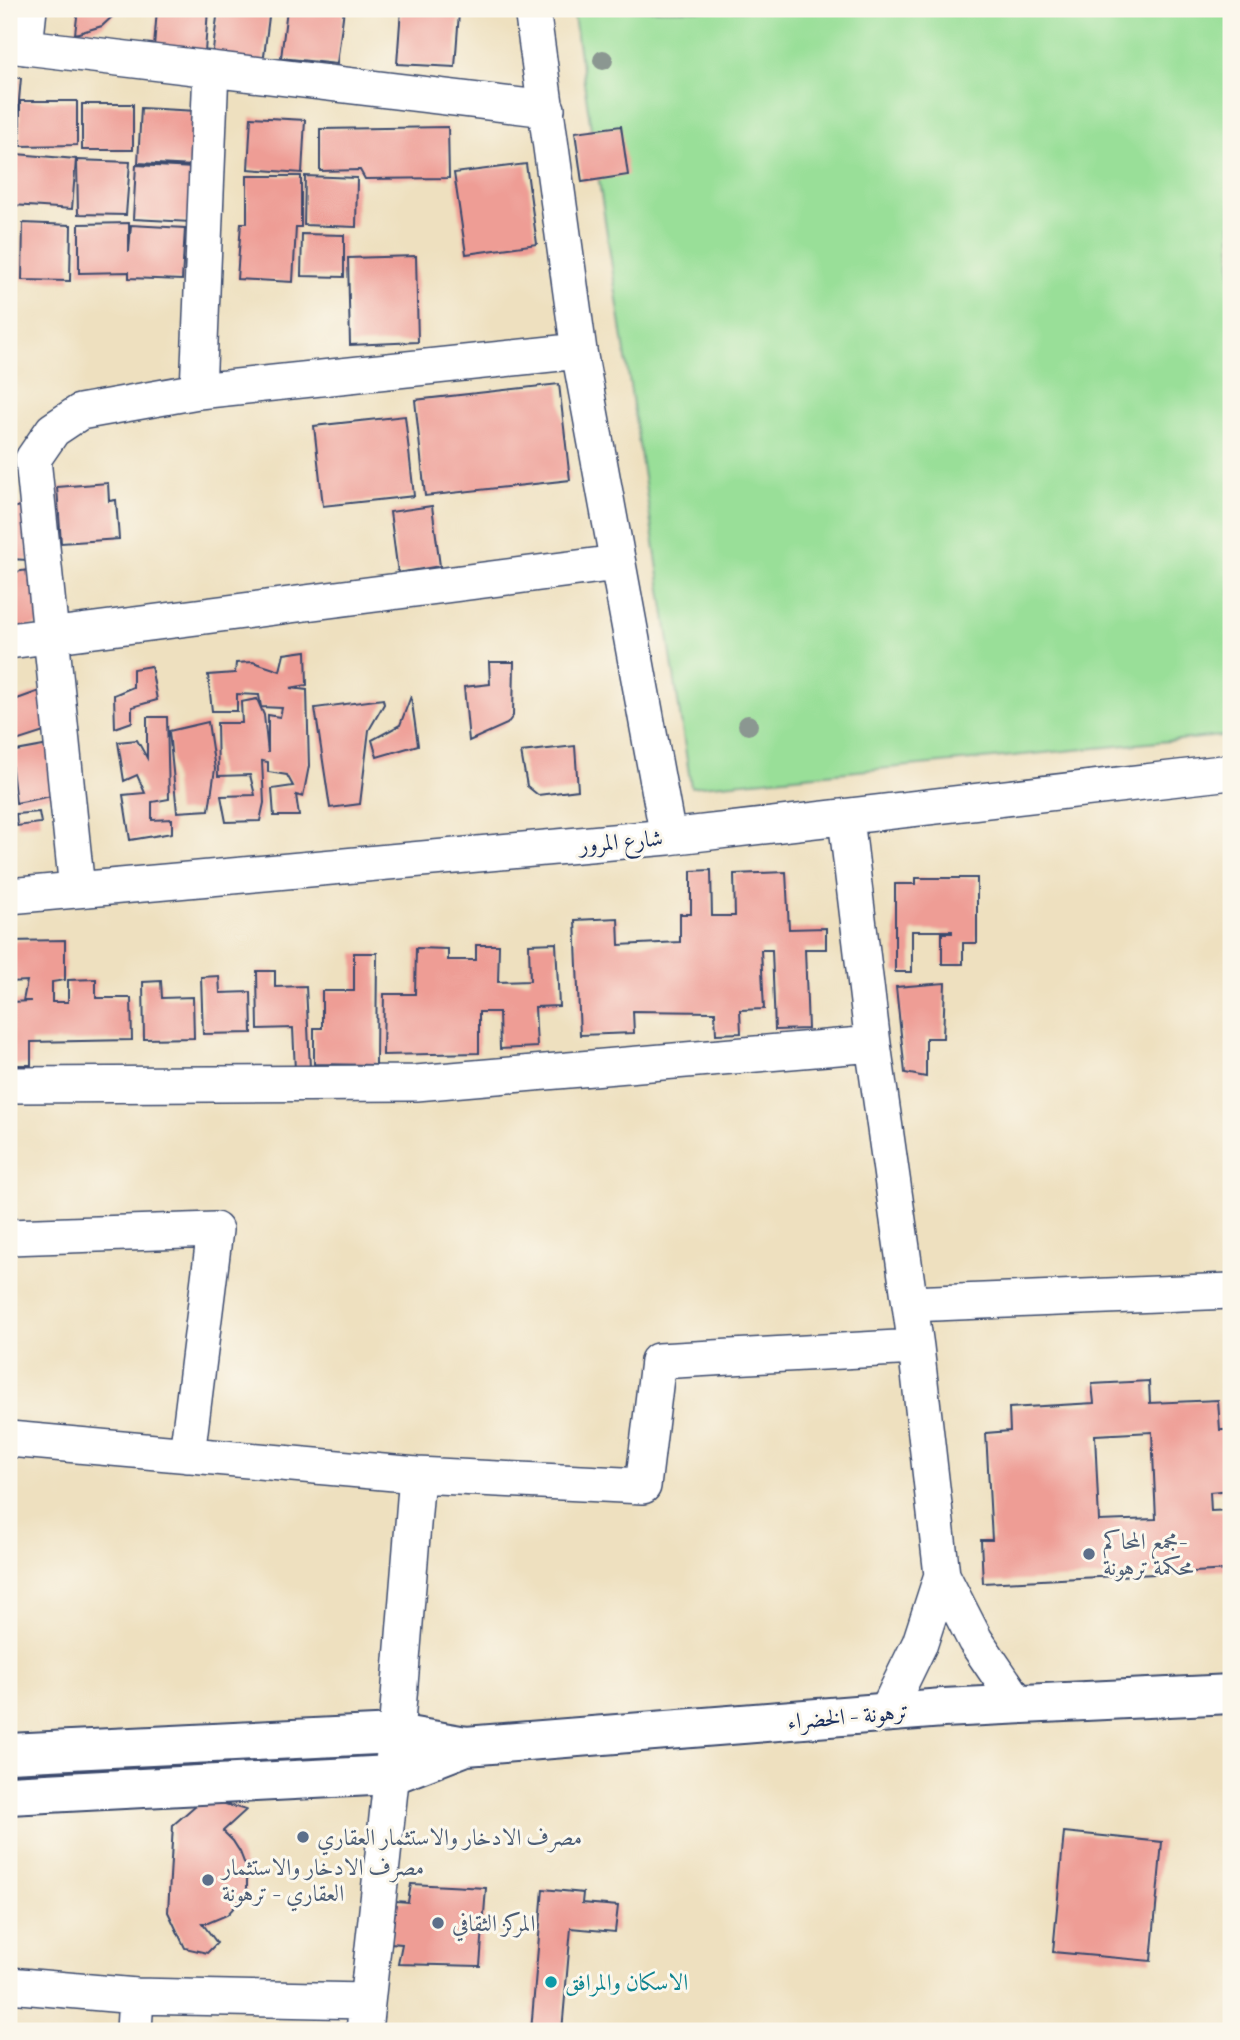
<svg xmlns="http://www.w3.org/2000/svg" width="1240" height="2040" viewBox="0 0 1240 2040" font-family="'Libre Bodoni',Amiri,serif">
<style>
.green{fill:#99df98;stroke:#5a877b;stroke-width:2}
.building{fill:#ee9d95;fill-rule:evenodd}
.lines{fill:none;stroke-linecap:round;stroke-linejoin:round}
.street-casing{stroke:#3b4a6d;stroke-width:38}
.highway-casing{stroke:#3b4a6d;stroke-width:42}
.street{stroke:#fff;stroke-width:35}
.highway{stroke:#fff;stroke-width:38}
.tree{fill:#8b9791}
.service-dot{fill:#5c6f8a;stroke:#fbf7ec;stroke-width:2.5}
.culture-dot{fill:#0f9aa8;stroke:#fbf7ec;stroke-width:2.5}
.labels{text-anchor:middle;stroke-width:6;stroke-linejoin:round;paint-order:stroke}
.street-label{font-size:23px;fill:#1b2f5e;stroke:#fbf7ec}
.service-label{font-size:23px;fill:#4e5e75;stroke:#fbf7ec;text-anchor:start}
.culture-label{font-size:23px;fill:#0d838f;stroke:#fbf7ec;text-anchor:start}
</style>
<rect width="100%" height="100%" fill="#fbf7ec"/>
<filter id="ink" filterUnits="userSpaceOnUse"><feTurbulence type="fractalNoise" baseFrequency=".0143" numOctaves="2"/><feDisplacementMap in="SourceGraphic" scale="14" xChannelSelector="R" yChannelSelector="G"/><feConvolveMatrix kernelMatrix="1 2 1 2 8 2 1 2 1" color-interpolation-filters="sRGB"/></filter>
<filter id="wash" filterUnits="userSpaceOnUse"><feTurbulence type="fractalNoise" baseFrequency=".00686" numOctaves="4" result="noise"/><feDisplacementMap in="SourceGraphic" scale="28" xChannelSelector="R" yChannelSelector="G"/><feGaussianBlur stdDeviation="1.57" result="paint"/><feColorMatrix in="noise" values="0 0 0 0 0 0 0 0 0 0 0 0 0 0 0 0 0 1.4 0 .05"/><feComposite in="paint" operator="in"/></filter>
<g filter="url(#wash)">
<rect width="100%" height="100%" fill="#eee0bf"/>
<path class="green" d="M1231,9V735L691,787L573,10Z"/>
<g id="blocks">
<path class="building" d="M78,9H115V14L102,26L75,34Z
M157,9H208L205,52L154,47Z
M218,9H270L263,64L212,58Z
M287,9H344L337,64L281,58Z
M401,9L459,13L455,67L397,64Z
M9,78H21L15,145H9Z
M20,101H77V145L20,146Z
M82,104H133V150H82Z
M141,108L197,111L194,166L138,163Z
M251,117L305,120L302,173L248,169Z
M621,126L628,175L582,182L575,132Z
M448,127L449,178L365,179L360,170L320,171V129Z
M16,154L76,159L72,209L13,205Z
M77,160L130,162L126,215L78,214Z
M526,164L537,244L466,254L454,173Z
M136,165L194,168L191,222L133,219Z
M247,176H301V227H296L293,282L237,279L241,223H247Z
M305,176L357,178L356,227L304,225Z
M15,209L12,270H9V212Z
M23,223L71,225L70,281L22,280Z
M129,223V252L131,225L185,228L182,280L129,278V272L79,273V224Z
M302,234L344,235V277L301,276Z
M416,256L418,342L350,345L348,258Z
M559,384L570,480L425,496L415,400Z
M405,416L414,496L323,506L314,426Z
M108,483L109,501L116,500L119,539L61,543L57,487Z
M24,505L29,560L9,559V509Z
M432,506L440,566L398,573L390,512Z
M34,569L40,624L9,632V573Z
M306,651L307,685L290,688L307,690L309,766L303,797L296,795L299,816H274L272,789L293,786L287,775L268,772V762L262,761L264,803L260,821L226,822L221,796L255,795L250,775L218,776L217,723H242L241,702L257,699L264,715L268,753V715L280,717L282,708L261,707L259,695L237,694V711H212L208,675L235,673L236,663L253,662L280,671L284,654Z
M489,662H514L513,716L507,724L469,741L464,687L490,684Z
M151,666L157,700L132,707V722L115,728L114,695L133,687V669Z
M45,689L47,731L10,743L9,702Z
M411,696L418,745L377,757L372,740L400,725Z
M383,699L384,704L369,730L360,804L330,808L315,708Z
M147,717H167L169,799L152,802V820L172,819V833L130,840L123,795L145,793L137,775L124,781L118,742L137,740L147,758Z
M208,722L215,769L209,810L177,812L169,731Z
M49,745L57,795L16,803L10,752Z
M575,746L578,790L538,795L527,786L521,752Z
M39,812L41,823L17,826L16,814Z
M711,870L712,916H735L734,874L786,872L789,929L826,928V949H805L808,1029L775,1030L772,950H761L764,1009L740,1010L741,1033L716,1034L715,1012L633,1011L634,1033L580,1035L575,920L618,918L619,945L680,942V914H691V871Z
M916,878H977V943H963V964H942V933H952V931H912V972H895V884H916Z
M65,940V980L52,982V1002H68V980L96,979V998H131L132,1040L31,1042V1065H11V1002L31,1001H23L27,981L9,982V941Z
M556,943L559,1006L535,1007L537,1047L500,1049L499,1012H479V1053L383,1055L384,994H415L416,948L448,949V960H476V945H499L498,982L530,981L529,944Z
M354,953H377L376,1065L314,1064V1028H322V991H354Z
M257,971H275V987L306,986L310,1068L295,1070L293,1028L258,1029Z
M219,976L220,993L251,992L252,1033L203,1034L201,977Z
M161,981L162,998L193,997L194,1038L144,1039L143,982Z
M945,983L943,1038H926V1077L905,1073L896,987Z
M1149,1381L1150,1403L1218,1400L1220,1430H1231V1490L1210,1492L1211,1511L1231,1510V1570L983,1583L981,1540H992L986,1433L1010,1431L1009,1408L1094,1403L1092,1384ZM1152,1432L1156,1519L1099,1521L1095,1435Z
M204,1798L246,1810L223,1831L233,1841L240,1852L247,1870V1890L240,1901L227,1915L208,1923H202L217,1943L207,1953L185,1948L168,1912L173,1825Z
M1064,1832L1162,1842L1151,1961L1053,1952Z
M411,1884L486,1888L480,1966L398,1964L402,1944L391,1943L396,1901L408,1902Z
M543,1889L583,1893L582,1903L618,1906L615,1932L571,1928L562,2031H531Z"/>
</g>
</g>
<g filter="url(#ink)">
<use href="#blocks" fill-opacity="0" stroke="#3b4a6d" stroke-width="2"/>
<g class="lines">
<defs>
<path id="street" d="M532,9L579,351L668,837
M9,45L547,109
M25,47L29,9
M198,391L211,69
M9,641L617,563
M846,818L873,1044L916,1347L942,1575L975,1640L1019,1705
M77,890L33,459L53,430L80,412L198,391L579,351
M9,896L668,837L1231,772
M9,1085L416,1083L873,1044
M9,1237L215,1230L187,1455
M910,1304L1231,1291
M9,1439L417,1475L643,1486L658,1361L916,1347
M886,1713L920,1643L942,1575
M9,1985L136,1996L365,2001
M134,2031L136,1996
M364,2031L396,1734L417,1475"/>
<path id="highway" d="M9,1753L396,1734L466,1746L943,1708L1231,1694
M9,1795L391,1775L466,1746"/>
</defs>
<use href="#street" class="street-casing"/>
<use href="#highway" class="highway-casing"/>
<use href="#street" class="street"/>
<use href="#highway" class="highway"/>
</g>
<g class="tree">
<circle cx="603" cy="60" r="10"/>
<circle cx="748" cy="725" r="10"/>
</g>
</g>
<g class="service-dot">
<circle cx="1089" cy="1554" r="7"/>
<circle cx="303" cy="1837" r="7"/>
<circle cx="208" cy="1880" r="7"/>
<circle cx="438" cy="1923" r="7"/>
</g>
<circle class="culture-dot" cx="551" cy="1982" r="7"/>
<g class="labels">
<g class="street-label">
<text transform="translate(621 841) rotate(-5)" y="8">شارع المرور</text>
<text transform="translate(848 1716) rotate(-5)" y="8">ترهونة - الخضراء</text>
</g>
<g class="service-label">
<text x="1103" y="1549">مجمع المحاكم-<tspan x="1103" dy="26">محكمة ترهونة</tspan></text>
<text x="317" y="1845">مصرف الادخار والاستثمار العقاري</text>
<text x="222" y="1875">مصرف الادخار والاستثمار<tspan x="222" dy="26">العقاري - ترهونة</tspan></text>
<text x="452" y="1931">المركز الثقافي</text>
</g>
<g class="culture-label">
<text x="565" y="1990">الاسكان والمرافق</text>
</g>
</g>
<rect width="1240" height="2040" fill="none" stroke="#fbf7ec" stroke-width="35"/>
</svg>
